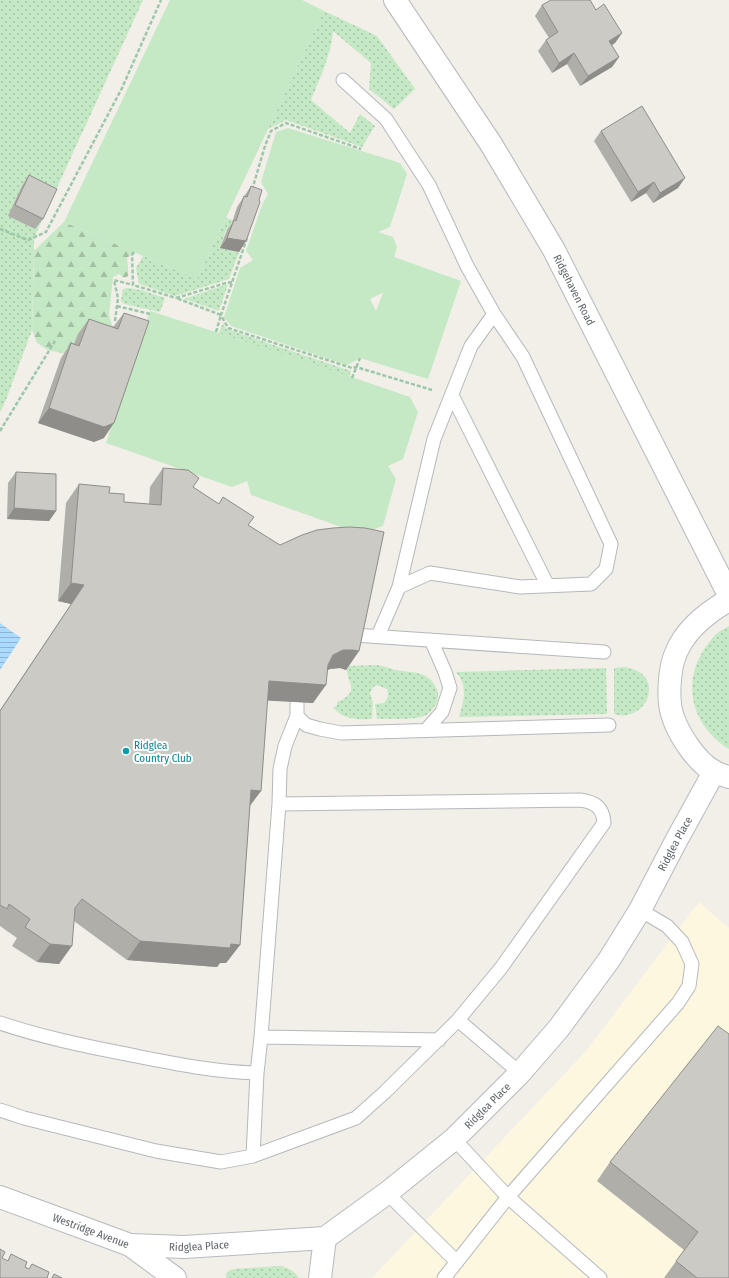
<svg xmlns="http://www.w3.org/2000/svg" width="729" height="1278" viewBox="0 0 729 1278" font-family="'Fira Sans Condensed',sans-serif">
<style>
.commercial{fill:#fef7e0}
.grass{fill:url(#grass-dots)}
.forest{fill:url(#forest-firs)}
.park{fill:#c5e8c5;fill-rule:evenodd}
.water{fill:url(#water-rules)}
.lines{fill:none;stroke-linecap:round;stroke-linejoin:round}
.lane-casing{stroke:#b5b8bc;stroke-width:15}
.street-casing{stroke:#b5b8bc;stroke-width:24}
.secondary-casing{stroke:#b6babf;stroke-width:24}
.path{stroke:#9cc7a9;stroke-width:2.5;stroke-dasharray:4 2;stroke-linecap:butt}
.lane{stroke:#fff;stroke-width:13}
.street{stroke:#fff;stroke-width:22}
.secondary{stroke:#fff;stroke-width:22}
.wall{fill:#afaea9}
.shaded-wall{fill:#8f8d8a}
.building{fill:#cccac5;stroke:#8f8d8a}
.culture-dot{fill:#0f9aa8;stroke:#fff;stroke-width:1.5}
.labels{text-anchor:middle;stroke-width:4;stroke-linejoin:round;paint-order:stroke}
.street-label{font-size:11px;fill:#5f6368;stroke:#fff}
.culture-label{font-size:11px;fill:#0d838f;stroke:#fff;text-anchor:start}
</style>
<defs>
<pattern id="grass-dots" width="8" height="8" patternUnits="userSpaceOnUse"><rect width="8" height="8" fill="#c5e8c5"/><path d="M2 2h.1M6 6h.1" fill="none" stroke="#a3c0a4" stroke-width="1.8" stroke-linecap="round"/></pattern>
<pattern id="forest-firs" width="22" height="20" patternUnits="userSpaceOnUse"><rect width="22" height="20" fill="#c5e8c5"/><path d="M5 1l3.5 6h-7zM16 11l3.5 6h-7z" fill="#a3c0a4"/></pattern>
<pattern id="water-rules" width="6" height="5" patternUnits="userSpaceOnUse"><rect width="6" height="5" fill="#aadaff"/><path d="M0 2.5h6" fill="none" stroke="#8eb4d2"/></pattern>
</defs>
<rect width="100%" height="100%" fill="#f1efe8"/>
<path class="commercial" d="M699,902L729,928V1278H372L586,1051Z"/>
<path class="grass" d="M0,0H143L34,238L32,330L4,405L0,412Z
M324,11L377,36L415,89L394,109L369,89L371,63L333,31C331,55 320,78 311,100L350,133L360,114L375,126L362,147L286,120L268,129Z
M226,218L233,220L229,231L226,230L220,248L239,252L229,279L175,296L139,284L136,268L143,256L197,279Z
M228,284L219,311L184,299Z
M128,288L141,290L165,298L160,312L124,304L121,301L123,289Z
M223,323L226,329L351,371L349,377L219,333Z
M729,626V749C694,727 681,688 703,651C707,645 711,639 716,634C720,631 725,628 729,626Z
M377,665C384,666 389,668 395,670C410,673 427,670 435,686C438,690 438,693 438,698C437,704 431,712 426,715C415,721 389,718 377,719L375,704L384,703C388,698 389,695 387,689L377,685L373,687L370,693L373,703L372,719C358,720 341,719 333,707L337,706V702C363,691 345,682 347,666Z
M626,667C632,669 638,670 643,675C657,689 645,713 626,715C622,716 618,715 614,714V668Z
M606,668L607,714L459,717C464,702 468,685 456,672Z
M280,1266C289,1268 294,1271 299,1278H226L227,1272L234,1269Z"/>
<path class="forest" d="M64,222L134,252L127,258L128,266V276L124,278L119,274L113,277L109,315L113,328L71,355L48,350L37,343L32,330L34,251Z"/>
<path class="park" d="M170,0H302L324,11L197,279L64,222Z
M288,128L400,163L407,174L390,227L378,232L393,237L397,247L394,257L461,281L428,379L360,358L347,365L231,326L224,317L240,268L253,260L246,251L262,205L268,194L261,182L276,132ZM382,293H383L376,311L370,299Z
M150,311L290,356L410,397L418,412L403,459L388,466L396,479L383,526L361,534L251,495L247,481L232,487L106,443Z"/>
<path class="water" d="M0,623L21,638L0,670Z"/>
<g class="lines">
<defs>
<path id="lane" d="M343,80L386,119L429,185L467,266L494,314L523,357L611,544L606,569L591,584L520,587L430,573L399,587L378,636
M452,395L548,586
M399,587L434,439L471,346L494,314
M354,635L604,652
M297,703V716L306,725L320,729L341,733L609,725
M426,730L442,712L450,688L445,672L431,640
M458,1020L520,1073
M0,1023C44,1038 91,1047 136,1056C176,1064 216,1072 257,1073L261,1037L279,804L280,769L285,746L297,716
M261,1037L439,1040
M0,1110L24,1118L156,1151L221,1162L253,1156L356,1118L385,1092L458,1020L501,968L604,823C603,807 595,802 580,800L279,804
M253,1156L257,1073
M387,1193L457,1262
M444,1278L508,1197L454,1139
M600,1278L508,1197L678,1003L689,986L692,964L682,942L667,926L640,910"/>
<g id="street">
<path id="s1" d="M395,0L491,144L554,250L729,595"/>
</g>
<g id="secondary">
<path d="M729,600C708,612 685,630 676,653C669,668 667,702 673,717C679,735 697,763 715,772C719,774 724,776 729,777"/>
<path id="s2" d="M0,1197L130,1245L175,1278"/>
<path id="s3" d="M130,1245L184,1247L325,1238L387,1193L454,1139L520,1073L559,1028L609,960L640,910L676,841L714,772"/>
<path d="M320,1278L325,1238"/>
</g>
</defs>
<use href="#lane" class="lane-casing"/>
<use href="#street" class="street-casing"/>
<use href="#secondary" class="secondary-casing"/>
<path class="path" d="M252,190L265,146L271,131L286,123L361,149
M0,229L28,240L46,232L122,88L161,0
M247,238L221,315L228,328L352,368L356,367L432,390
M134,252L132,255L133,285L176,298
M117,306L150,314
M115,321L118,298L114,280L133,285
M216,332L221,315L176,298L226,283L232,282
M352,378L360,358
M0,431L55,341"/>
<use href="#lane" class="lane"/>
<use href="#street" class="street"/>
<use href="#secondary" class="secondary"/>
</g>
<path class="wall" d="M542,5L596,10L622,33L615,43L612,45L619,57L612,67L580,86L567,64L552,73L538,51L546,40L549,38L535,16Z
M601,131L678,188L653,203L646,193L631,202L594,141Z
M29,175L43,219L35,229L8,216L22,186Z
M251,186L246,241L239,252L220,248L227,230L232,223L237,207Z
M124,313L104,438L94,442L38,423L61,358L71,343L74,344L78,334L89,319L113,327Z
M163,468L193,487L248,525L359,651L346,670L340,668L330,669L327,670L313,703L267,700L261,791L250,806L240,945L226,963H220L217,967L127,960L74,921L59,964L37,962L12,946L17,938L0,926V710L71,604L58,601L66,503L79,484L109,493L124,502L149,504L150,487Z
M16,472L56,511L49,521L7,519L8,483Z
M729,1034V1278H664L684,1250L597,1181L610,1162Z"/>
<path class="shaded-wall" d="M622,33L615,43L602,51L609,41Z
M574,53L567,64L552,73L559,63Z
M619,57L612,67L580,86L588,76Z
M685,178L678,188L653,203L660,193Z
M654,182L646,193L631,202L638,192Z
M227,238L246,241L239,252L220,248Z
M49,408L114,423L104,438L94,442L38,423Z
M14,508L56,511L49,521L7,519Z
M71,583L84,585L71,604L58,601Z
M343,650H353L359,651L346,670L340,668L330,669L320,674L333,655Z
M269,681L326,685L313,703L256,700Z
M251,790L261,791L247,809Z
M140,941L231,944L240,945L226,963H220L217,967L127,960Z
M50,944L72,946L59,964L37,962Z"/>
<path class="building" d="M551,0H590L596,10L604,4L622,33L609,41L619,57L588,76L574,53L559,63L546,40L558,32L542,5Z
M642,106L685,178L660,193L654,182L638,192L601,131Z
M29,175L57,189L43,219L15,205Z
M251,186L262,190L259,200L260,202L246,241L227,238L234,220L236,221L244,196L247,197Z
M124,313L149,321L114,423L104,427L49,408L71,343L79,346L89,319L118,329Z
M163,468L188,470L199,478L193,487L219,504L223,497L254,517L248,525L280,545L302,535L317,530L333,528L349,527L365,528L384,532L359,651L353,650H343L333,655L328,665L326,685L269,681L261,791L251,790L240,945L231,944L230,948L140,941L82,899L75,908L72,946L50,944L25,927L30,919L9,904L7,909L0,905V711L84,585L71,583L79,484L110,487L109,493L124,494V502L161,505Z
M16,472L56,474V511L14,508Z
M718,1026L729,1034V1278H697L676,1261L698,1232L610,1162Z
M0,1249L5,1252L2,1258L8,1261L11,1254L27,1262L25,1267L29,1269L32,1264L49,1272L47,1278H0Z
M54,1274L62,1278H52Z"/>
<circle class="culture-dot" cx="126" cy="751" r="4"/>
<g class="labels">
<g class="street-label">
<text dy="4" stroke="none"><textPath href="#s1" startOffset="341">Ridgehaven Road</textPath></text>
<text dy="4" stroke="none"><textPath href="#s3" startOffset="729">Ridglea Place</textPath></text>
<text dy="4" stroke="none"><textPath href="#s3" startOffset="405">Ridglea Place</textPath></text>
<text dy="4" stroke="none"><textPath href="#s2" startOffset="97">Westridge Avenue</textPath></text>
<text dy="4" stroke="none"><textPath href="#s3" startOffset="69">Ridglea Place</textPath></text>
</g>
<g class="culture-label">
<text x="134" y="749">Ridglea<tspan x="134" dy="13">Country Club</tspan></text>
</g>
</g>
</svg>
